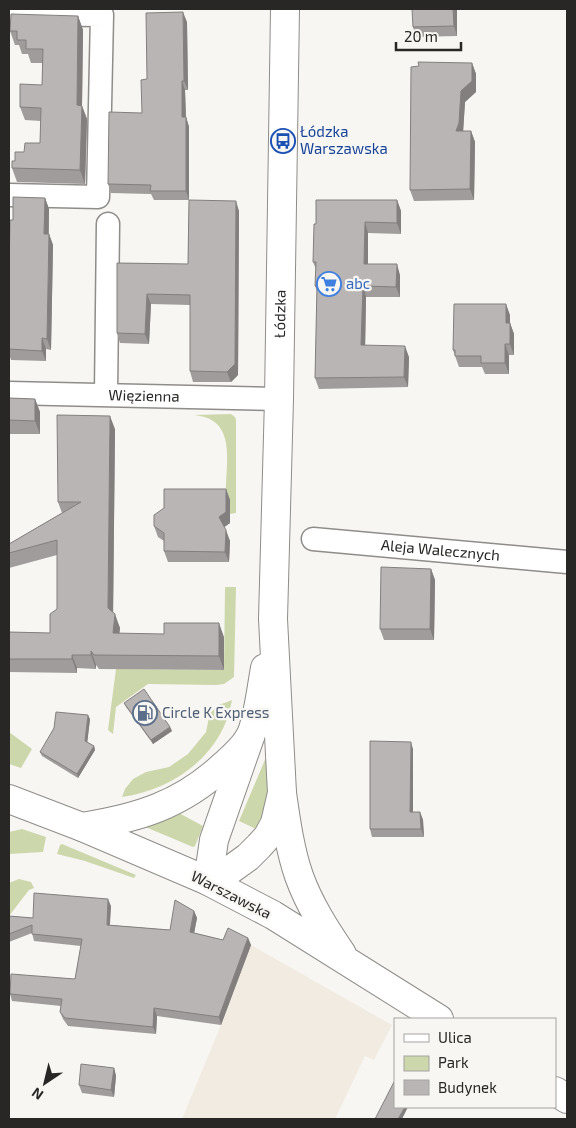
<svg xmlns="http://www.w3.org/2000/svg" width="576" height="1128" viewBox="0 0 576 1128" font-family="'Exo 2',sans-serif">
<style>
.built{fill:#f1ebe1}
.green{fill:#cdd7ac}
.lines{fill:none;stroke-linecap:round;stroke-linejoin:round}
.street-casing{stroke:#8f8d8a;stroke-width:25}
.secondary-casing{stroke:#8f8d8a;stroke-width:30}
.primary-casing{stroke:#8f8d8a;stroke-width:30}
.street{stroke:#fff;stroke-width:22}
.secondary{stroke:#fff;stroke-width:28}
.primary{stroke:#fff;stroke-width:28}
.wall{fill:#9f9c9b}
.shaded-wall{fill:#827f7e}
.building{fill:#b9b5b4;stroke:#827f7e}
.labels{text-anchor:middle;stroke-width:4.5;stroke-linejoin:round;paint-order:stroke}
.transit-label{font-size:15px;fill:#164399;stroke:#f8f6f2;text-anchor:start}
.shop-label{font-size:15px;fill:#366cbe;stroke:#f8f6f2;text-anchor:start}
.street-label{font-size:15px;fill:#282726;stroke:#f8f6f2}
.service-label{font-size:15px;fill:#4e5e75;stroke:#f8f6f2;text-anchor:start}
</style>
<rect width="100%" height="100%" fill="#f8f6f2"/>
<path class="built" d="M251,945L392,1025L374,1060L365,1056L335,1119H182L221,1025Z"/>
<path class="green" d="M231,414L235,417L236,420V513L230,514C229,509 227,503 226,498C224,467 240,419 194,415Z
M225,587H236L234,677L224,684L216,685L148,684L116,707L113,734L108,730L116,669L224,670Z
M232,700C223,755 173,790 122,797L125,789L133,779L146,772L169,767L188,754L206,732L210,713L219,705Z
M9,732L32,749L21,768L9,764Z
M267,755L270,791L260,831L239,821Z
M177,812L203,826L195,846L193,847L143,826Z
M22,829L46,837L43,852L9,854V832Z
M62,844L136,875L134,878L85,861L57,854L60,845Z
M19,879L31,882L34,888L29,890L9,916V883Z"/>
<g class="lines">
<defs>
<g id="street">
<path d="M9,14L102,15L98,197L9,195"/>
<path id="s1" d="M9,393L279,399"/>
<path d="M106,394L108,224"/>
<path id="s2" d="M313,539L567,562"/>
</g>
<path id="secondary" d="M250,737L214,840L208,881L273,915L439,1019
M282,793C286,821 290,850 299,876C309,904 325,929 342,954
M555,1091L567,1099"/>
<g id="primary">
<path id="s3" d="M9,799L82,827L208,881L230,870L248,857L259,846L268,836L275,823L282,793L273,619L279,399L285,9"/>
<path d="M82,827C138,818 181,805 223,766C232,758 243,749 249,738C257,726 262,684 265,668"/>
</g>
</defs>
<use href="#street" class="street-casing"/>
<use href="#secondary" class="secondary-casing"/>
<use href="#primary" class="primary-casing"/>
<use href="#street" class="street"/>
<use href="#secondary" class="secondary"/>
<use href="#primary" class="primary"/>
</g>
<path class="wall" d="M457,9V36L416,37L413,27Z
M78,16L83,30L82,106L87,119L85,184L17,182L12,168L15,161L24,152L40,143L41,121L25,120L20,107L42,85V63H31L28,54H22L19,45H15L10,31Z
M187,22L188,90H185L186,117L189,127V200L239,211L238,375L231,382H193L190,371V305L151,304L149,344L120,343L117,333V263L188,264L189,200H154L151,194L111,193L108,184L142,113L147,79Z
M472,63L476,74V92L465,102L463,131H471L475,142L474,200L414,201L410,190Z
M45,198L49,209V234L53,245L51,350L46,349V361L11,360L9,354V275L13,220Z
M397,200L401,211V234L368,233V264L400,275V297H366L365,345L409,357L408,387L319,389L315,378L317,291L315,286L316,269L313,262L316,224Z
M510,315V323L514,334V355H509V374H485L482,367H459L453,350Z
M9,398L35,399L40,412V434H10V503L9,504Z
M115,429L113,613L120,628L119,634L224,637V670L99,669L96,665V669L77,668V673L9,672V632L50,633L57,609V555L9,568V544L62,513L58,502Z
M226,489L230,500V523L224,527L230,541L229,562H168L164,551V541L158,537L154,526Z
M431,569L435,580L434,640H384L380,629Z
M124,703L170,727L172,731L153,744L126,707Z
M90,719L87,742L94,746L95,750L78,778L42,756L40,752Z
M413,749V812H420L423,820L424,837H372L370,829Z
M111,906L110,925L170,930L194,911L197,918L194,933L223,940L248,938L251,945L221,1025L157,1016L156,1034L68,1026L63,1019L60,1012L61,1006L12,1001L10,994L75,979L81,946L34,941L32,933L9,942V916L33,918Z
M114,1068L116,1076L114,1097L82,1093L79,1085Z"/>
<path class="shaded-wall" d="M453,9H457V36L454,26Z
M183,12L187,22L188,90L184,81Z
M78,16L83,30L82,106L87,119L85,184L80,170L77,105Z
M472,63L476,74V92L465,102L463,134L456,131L461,91Z
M182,81L185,90L186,121V117L189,127V200L186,191L182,117Z
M471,131L475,142L474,200L470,189Z
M45,198L49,209L48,245L44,234Z
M397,200L401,211V234L397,223Z
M236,201L239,211L238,375L231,382L227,372Z
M365,222L368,233V275L364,264Z
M49,234L53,245L51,350L47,339Z
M397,264L400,275V297L396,287Z
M363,286L366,297L365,356L361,345Z
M147,294L151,304L149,344L145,334Z
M506,304L510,315V334L506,323Z
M510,323L514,334V355L510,344Z
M42,338L46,349V361L42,351Z
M505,344L509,355V374L505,363Z
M405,346L409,357L408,387L404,377Z
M35,399L40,412V434L35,421Z
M110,416L115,429L113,622L108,608Z
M9,429L10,434V503L9,504Z
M226,489L230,500V523L223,528L219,517Z
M226,530L230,541L229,562L225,552Z
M431,569L435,580L434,640L430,629Z
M115,614L120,628L118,647L113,633Z
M219,623L224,637V670L219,656Z
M91,651L96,665V669L91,655Z
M72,655L77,668V673L72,659Z
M88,715L90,719L87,745L85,741Z
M170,727L172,731L153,744L151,740Z
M411,742L413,749V820L410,812Z
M94,746L95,750L78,778L77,774Z
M420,812L423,820L424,837L421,829Z
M108,899L111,906L109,932L107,925Z
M194,911L197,918L193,939L190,932Z
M248,938L251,945L221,1025L219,1017Z
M154,1008L157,1016L156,1034L153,1027Z
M114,1068L116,1076L114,1097L111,1090Z
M405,1107H408L402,1119H398Z"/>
<path class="building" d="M412,9H453L454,26L413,27Z
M183,12L184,81H182V117H186V191H150L151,185L108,184L109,112L142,113L141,80L147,79L146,13Z
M11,14L78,16L77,105L82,106L80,170L12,168V161H15V152H24L25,143H40L41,108L20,107V84L42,85L43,49H26V40H17V31H10Z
M418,62L472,63V81L461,91L459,123L456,131H471L470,189L410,190L411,67L419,66Z
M13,197L45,198L44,234H49L47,339L42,338V351L9,349V275L10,220H13Z
M189,200L236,201L235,364L227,372L190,371V295L147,294L145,334L117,333V263L188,264Z
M316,200H397V223L365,222L364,264H397L396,287L363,286L361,345L405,346L404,377L315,378L317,286H315L316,262H313L314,224H316Z
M454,304H506V323H510V344H505V363H481V356H455V350H453Z
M9,398L35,399V421L9,420Z
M57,415L110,416L108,608L115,614L113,633L164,634V623H219V656L94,655L91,651V655H72V659H9V632L50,633V614L57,609V540L9,553V544L81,502H58Z
M164,489H226V512L219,517L226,530L225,552L164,551V533L154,526V515L164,508Z
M381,567L431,569L430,629H380Z
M144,689L170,727L151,740L124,703Z
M56,712L88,715L85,741L94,746L77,774L40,752L54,728Z
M370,741L411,742L410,812H420L421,829H370Z
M34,893L108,899L107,925L170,930L175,900L194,911L190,932L223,940L228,928L248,938L219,1017L154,1008L153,1027L65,1018L60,1012L62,999L10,994L11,974L75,979L82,939L32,934V925L9,934V916L33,918Z
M81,1064L114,1068L111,1090L79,1085Z
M395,1080V1107H405L398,1119H375Z"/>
<defs>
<symbol id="bus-ring" viewBox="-11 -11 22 22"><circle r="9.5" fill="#f8f6f2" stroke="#1a4fb4" stroke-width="1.5"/><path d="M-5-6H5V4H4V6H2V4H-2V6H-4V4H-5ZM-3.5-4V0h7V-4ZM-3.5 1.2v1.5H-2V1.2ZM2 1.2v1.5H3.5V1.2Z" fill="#1a4fb4"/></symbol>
<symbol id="supermarket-ring" viewBox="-11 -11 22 22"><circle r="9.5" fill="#f8f6f2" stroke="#3f7fe0" stroke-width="1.5"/><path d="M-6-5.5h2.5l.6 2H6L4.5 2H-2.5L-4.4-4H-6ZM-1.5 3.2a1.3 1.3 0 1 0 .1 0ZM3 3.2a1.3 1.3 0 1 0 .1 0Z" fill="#3f7fe0"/></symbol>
<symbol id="fuel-ring" viewBox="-11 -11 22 22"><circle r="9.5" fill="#f8f6f2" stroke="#5c6f8a" stroke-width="1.5"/><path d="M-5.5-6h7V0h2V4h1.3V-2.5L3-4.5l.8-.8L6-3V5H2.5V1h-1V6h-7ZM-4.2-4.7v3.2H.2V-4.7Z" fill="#5c6f8a"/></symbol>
</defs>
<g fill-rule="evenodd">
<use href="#bus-ring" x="269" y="127" width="28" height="28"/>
<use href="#supermarket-ring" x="315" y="270" width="28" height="28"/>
<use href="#fuel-ring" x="131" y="699" width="28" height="28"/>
</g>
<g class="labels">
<g class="transit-label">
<text x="300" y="137">Łódzka<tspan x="300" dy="17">Warszawska</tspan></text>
</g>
<g class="shop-label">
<text x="346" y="289">abc</text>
</g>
<g class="street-label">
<text dy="5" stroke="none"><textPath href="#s3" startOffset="816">Łódzka</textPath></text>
<text dy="5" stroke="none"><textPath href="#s1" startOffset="135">Więzienna</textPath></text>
<text dy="5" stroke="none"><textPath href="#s2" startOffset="128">Aleja Walecznych</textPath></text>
<text transform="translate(231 895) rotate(27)" y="5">Warszawska</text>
</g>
<g class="service-label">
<text x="162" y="718">Circle K Express</text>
</g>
</g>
<rect width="576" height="1128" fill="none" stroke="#282726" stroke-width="20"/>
<rect x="394" y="1018" width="162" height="90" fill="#f8f6f2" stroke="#a5a3a0"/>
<rect x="404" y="1034" width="25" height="8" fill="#ffffff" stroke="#a5a3a0"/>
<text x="438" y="1043" font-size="15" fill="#282726">Ulica</text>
<rect x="404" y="1056" width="25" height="15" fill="#cdd7ac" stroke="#a5a3a0"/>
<text x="438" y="1068" font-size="15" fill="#282726">Park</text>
<rect x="404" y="1080" width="25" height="15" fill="#b9b5b4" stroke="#a5a3a0"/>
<text x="438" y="1093" font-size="15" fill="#282726">Budynek</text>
<g transform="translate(45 1083) rotate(215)" stroke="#f8f6f2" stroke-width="4" paint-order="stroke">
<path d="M0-4L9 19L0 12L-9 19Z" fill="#282726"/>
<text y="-8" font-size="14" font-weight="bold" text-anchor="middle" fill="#282726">N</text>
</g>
<path d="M396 42v8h65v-8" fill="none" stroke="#282726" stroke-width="2.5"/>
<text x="404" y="42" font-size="15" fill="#282726" stroke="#f8f6f2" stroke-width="4" paint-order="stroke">20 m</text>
</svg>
